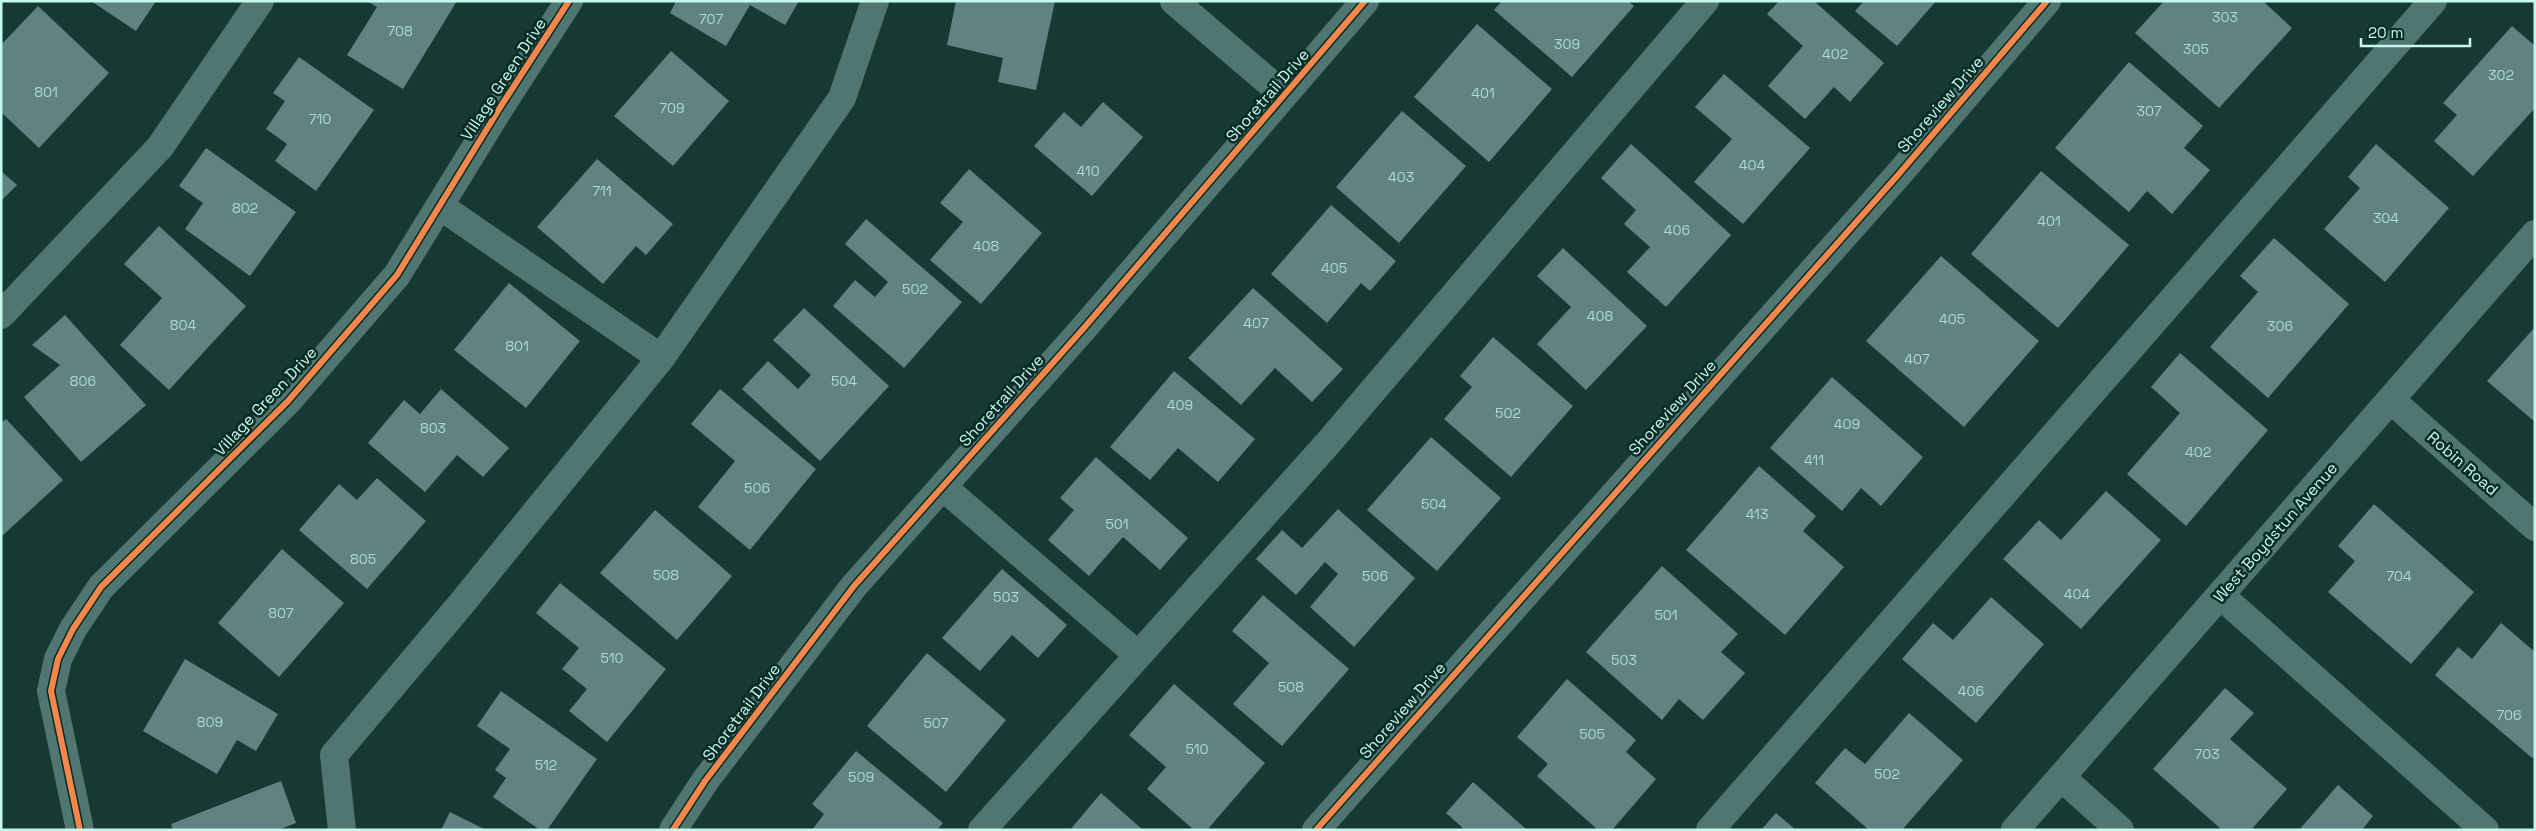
<svg xmlns="http://www.w3.org/2000/svg" width="2536" height="831" viewBox="0 0 2536 831" font-family="'Space Grotesk',sans-serif">
<style>
.building{fill:#5e8382}
.lines{fill:none;stroke-linecap:round;stroke-linejoin:round}
.minor{stroke:#4f7670;stroke-width:28}
.cycleway-casing{stroke:#072b25;stroke-width:9}
.cycleway{stroke:#f5874c;stroke-width:6}
.labels{text-anchor:middle;stroke-width:5;stroke-linejoin:round;paint-order:stroke}
.number-label{font-size:14px;fill:#addad2}
.street-label{font-size:16px;fill:#c7f7ed;stroke:#072b25}
</style>
<rect width="100%" height="100%" fill="#173934"/>
<path class="building" d="M91,1H156L136,31Z
M367,1H457L403,89L347,55L377,7Z
M676,1H799L785,25L750,5L726,46L670,13Z
M956,1H1055L1036,90L998,82L1003,58L947,45Z
M1502,1H1628L1634,6L1572,77L1494,10Z
M1779,1H1814L1884,63L1850,102L1834,87L1805,119L1768,86L1803,46L1767,14Z
M1864,1H1936L1897,46L1855,11Z
M2164,1H2263L2292,28L2219,108L2135,33Z
M38,6L109,73L39,148L1,112V45Z
M1477,24L1552,89L1489,162L1414,97Z
M2512,26L2535,46V108L2473,176L2434,141L2457,115L2443,103Z
M671,51L729,101L673,166L614,116Z
M299,57L374,110L316,191L275,161L287,144L266,129L285,101L273,93Z
M2129,62L2203,126L2184,148L2210,170L2172,214L2147,191L2129,212L2055,148Z
M1724,74L1810,148L1743,224L1694,182L1732,139L1695,107Z
M1103,102L1143,137L1092,196L1034,146L1064,112L1081,127Z
M1402,111L1466,166L1399,243L1336,187Z
M1631,144L1731,235L1666,307L1627,272L1650,247L1624,224L1636,210L1601,178Z
M2376,144L2449,208L2385,282L2324,229L2360,188L2348,177Z
M206,148L296,212L250,276L185,229L203,203L179,186Z
M597,159L673,224L646,255L636,246L603,284L537,227Z
M969,169L1042,233L981,304L930,260L963,222L940,203Z
M1,171L17,185L1,201Z
M2041,171L2129,245L2058,328L1971,254Z
M1331,205L1396,261L1370,291L1361,283L1327,323L1271,274Z
M866,219L962,302L904,368L833,306L855,280L875,297L888,282L845,244Z
M159,226L246,306L169,390L120,345L162,298L124,264Z
M2274,238L2349,304L2268,398L2210,347L2258,292L2240,276Z
M1563,248L1647,326L1586,390L1537,344L1571,307L1537,276Z
M1941,256L2039,341L1964,427L1866,341Z
M509,283L580,341L526,408L454,350Z
M1253,288L1343,369L1312,402L1275,368L1241,405L1188,358Z
M804,308L889,386L820,461L742,389L768,361L798,389L811,375L773,340Z
M65,315L146,405L81,462L24,397L60,365L32,345Z
M2535,327V422L2487,381Z
M1493,337L1573,406L1511,477L1444,419L1472,387L1460,376Z
M2180,353L2268,430L2186,526L2127,474L2180,413L2151,387Z
M1174,371L1255,439L1218,482L1178,448L1150,480L1110,447Z
M1832,377L1923,457L1881,506L1861,488L1842,511L1770,448Z
M441,389L509,448L483,477L457,455L425,492L368,443L404,400L420,414Z
M720,389L816,469L750,550L698,507L735,461L691,424Z
M6,419L63,480L1,537V423Z
M1431,437L1501,498L1437,571L1367,510Z
M1096,457L1188,538L1160,570L1123,537L1089,576L1048,540L1074,510L1060,498Z
M1759,466L1816,516L1803,531L1844,567L1785,635L1686,550Z
M377,478L426,521L367,589L299,530L339,484L357,500Z
M2106,491L2161,540L2081,629L2003,559L2039,520L2061,540Z
M2374,504L2474,592L2411,664L2328,592L2355,561L2338,546Z
M1338,509L1415,578L1354,647L1310,607L1338,574L1325,562L1296,595L1256,559L1282,530L1302,548Z
M655,510L732,576L677,640L600,573Z
M282,549L344,603L279,677L218,623Z
M1662,566L1738,634L1721,652L1745,673L1703,720L1679,699L1662,720L1586,652Z
M1002,569L1067,625L1038,658L1012,635L980,671L942,638Z
M560,583L666,669L607,742L569,711L587,689L562,669L579,648L536,613Z
M1263,595L1349,669L1282,746L1233,704L1269,663L1232,631Z
M1991,597L2044,644L1976,723L1902,659L1933,623L1953,640Z
M2501,623L2535,652V756L2532,758L2435,675L2458,647L2472,659Z
M927,653L1006,720L946,792L867,726Z
M185,659L278,714L256,751L237,740L217,774L143,731Z
M1567,679L1636,740L1626,752L1656,779L1612,830H1598L1537,776L1548,764L1517,737Z
M1174,684L1265,763L1207,830H1194L1147,789L1166,767L1129,735Z
M2225,688L2254,713L2230,739L2287,789L2251,830H2222L2153,769Z
M501,691L597,759L547,830H540L493,797L506,778L495,770L510,749L477,726Z
M1909,713L1963,760L1902,830H1869L1815,783L1845,748L1865,764Z
M856,751L943,823L937,830H812L824,814L812,804Z
M281,781L296,823L278,830H173L171,824Z
M1473,782L1527,830H1465L1446,813Z
M2338,785L2373,816L2362,830H2299Z
M1101,793L1143,830H1070Z
M450,812L486,830H441Z
M1776,813L1796,830H1761Z"/>
<g class="lines">
<path class="minor" d="M1174,1L1284,95
M440,206L661,358L842,98L875,1
M1,315L160,147L260,1
M2391,400L2535,527
M943,487L1138,655
M2220,595L2485,830
M2061,777L2120,830
M80,830L51,691L58,659L73,629L101,587L288,401L397,275L501,106L569,1
M342,830L334,755L462,603L661,358
M673,830L705,781L854,586L1083,329L1365,1
M982,830L1329,442L1705,1
M1316,830L1898,175L2047,1
M1710,830L2433,1
M2015,830L2535,234"/>
<defs>
<path id="cycleway" d="M80,830L51,691L58,659L73,629L101,587L288,401L397,275L501,106L569,1
M673,830L705,781L854,586L1083,329L1365,1
M1316,830L1898,175L2047,1"/>
</defs>
<use href="#cycleway" class="cycleway-casing"/>
<use href="#cycleway" class="cycleway"/>
</g>
<g class="labels">
<g class="number-label">
<text x="2225" y="22">303</text>
<text x="711" y="24">707</text>
<text x="400" y="36">708</text>
<text x="1567" y="49">309</text>
<text x="2196" y="54">305</text>
<text x="1835" y="59">402</text>
<text x="2501" y="80">302</text>
<text x="46" y="97">801</text>
<text x="1483" y="98">401</text>
<text x="672" y="113">709</text>
<text x="2149" y="116">307</text>
<text x="320" y="124">710</text>
<text x="1752" y="170">404</text>
<text x="1088" y="176">410</text>
<text x="1401" y="182">403</text>
<text x="602" y="196">711</text>
<text x="245" y="213">802</text>
<text x="2386" y="223">304</text>
<text x="2049" y="226">401</text>
<text x="1677" y="235">406</text>
<text x="986" y="251">408</text>
<text x="1334" y="273">405</text>
<text x="915" y="294">502</text>
<text x="1600" y="321">408</text>
<text x="1952" y="324">405</text>
<text x="1256" y="328">407</text>
<text x="183" y="330">804</text>
<text x="2280" y="331">306</text>
<text x="517" y="351">801</text>
<text x="1917" y="364">407</text>
<text x="83" y="386">806</text>
<text x="844" y="386">504</text>
<text x="1180" y="410">409</text>
<text x="1508" y="418">502</text>
<text x="1847" y="429">409</text>
<text x="433" y="433">803</text>
<text x="2198" y="457">402</text>
<text x="1814" y="465">411</text>
<text x="757" y="493">506</text>
<text x="1434" y="509">504</text>
<text x="1757" y="519">413</text>
<text x="1117" y="529">501</text>
<text x="363" y="564">805</text>
<text x="666" y="580">508</text>
<text x="1375" y="581">506</text>
<text x="2399" y="581">704</text>
<text x="2077" y="599">404</text>
<text x="1006" y="602">503</text>
<text x="281" y="618">807</text>
<text x="1666" y="620">501</text>
<text x="612" y="663">510</text>
<text x="1624" y="665">503</text>
<text x="1291" y="692">508</text>
<text x="1971" y="696">406</text>
<text x="2509" y="720">706</text>
<text x="210" y="727">809</text>
<text x="936" y="728">507</text>
<text x="1592" y="739">505</text>
<text x="1197" y="754">510</text>
<text x="2207" y="759">703</text>
<text x="546" y="770">512</text>
<text x="1887" y="779">502</text>
<text x="861" y="782">509</text>
</g>
<g class="street-label">
<text transform="translate(503 79) rotate(-57)" y="6">Village Green Drive</text>
<text transform="translate(1267 95) rotate(-49)" y="6">Shoretrail Drive</text>
<text transform="translate(1940 104) rotate(-49)" y="6">Shoreview Drive</text>
<text transform="translate(1001 400) rotate(-48)" y="6">Shoretrail Drive</text>
<text transform="translate(265 401) rotate(-47)" y="6">Village Green Drive</text>
<text transform="translate(1672 407) rotate(-48)" y="6">Shoreview Drive</text>
<text transform="translate(2463 463) rotate(41)" y="6">Robin Road</text>
<text transform="translate(2275 532) rotate(-49)" y="6">West Boydstun Avenue</text>
<text transform="translate(1402 710) rotate(-49)" y="6">Shoreview Drive</text>
<text transform="translate(741 712) rotate(-53)" y="6">Shoretrail Drive</text>
</g>
</g>
<rect width="2536" height="831" fill="none" stroke="#c7f7ed" stroke-width="5"/>
<path d="M2361 38v8h109v-8" fill="none" stroke="#c7f7ed" stroke-width="2.5"/>
<text x="2368" y="38" font-size="15" fill="#c7f7ed" stroke="#072b25" stroke-width="4" paint-order="stroke">20 m</text>
</svg>
